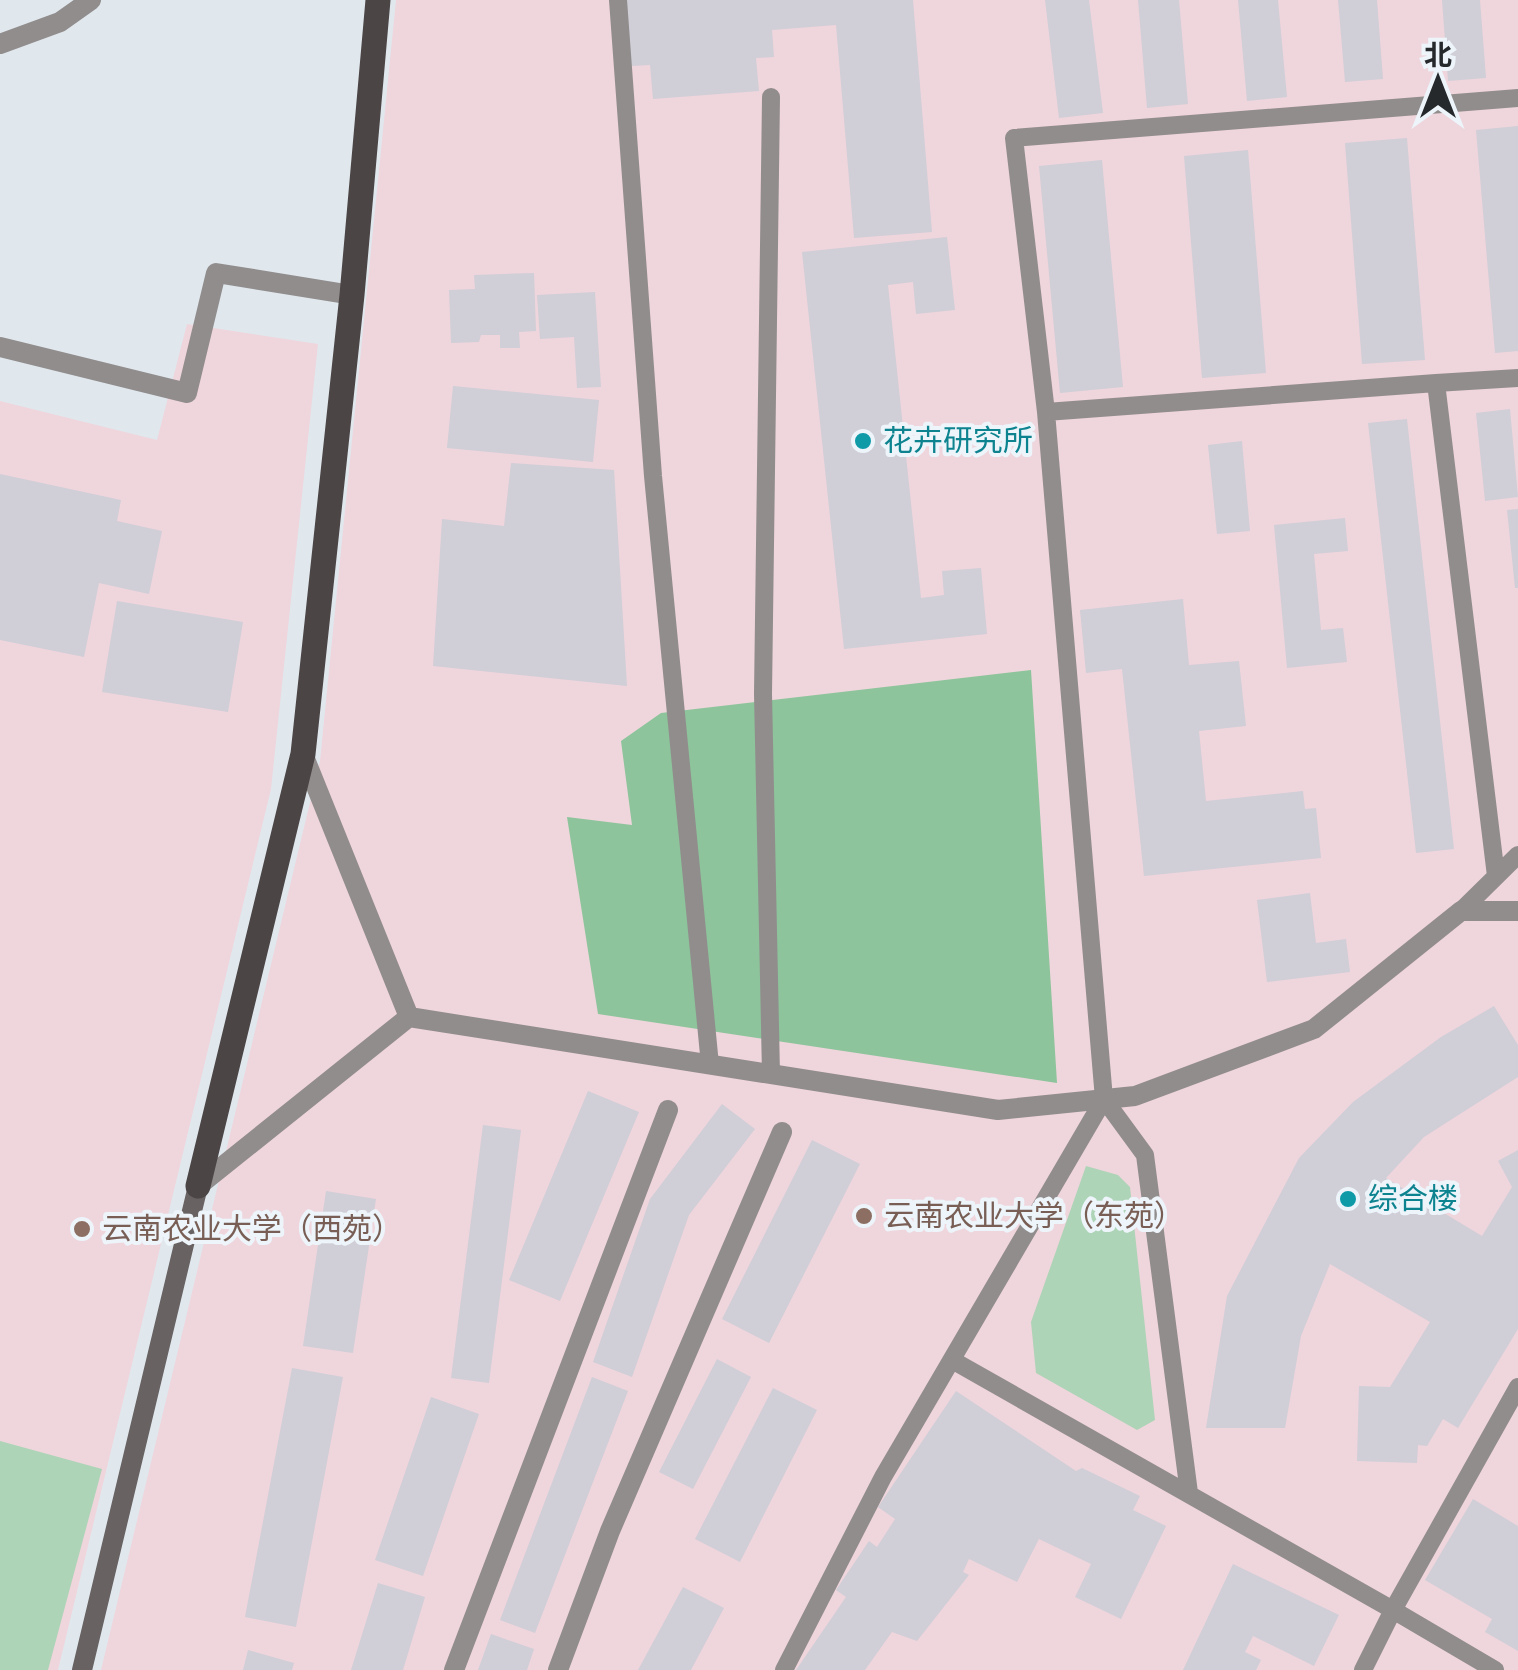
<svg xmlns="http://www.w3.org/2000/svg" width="1518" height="1670" viewBox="0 0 1518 1670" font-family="'DM Sans','Noto Sans SC',sans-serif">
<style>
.education{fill:#efd5dc}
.green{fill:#aed4b7}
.forest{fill:#8dc49b}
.building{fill:#d0ced7}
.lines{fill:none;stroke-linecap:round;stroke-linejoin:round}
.service{stroke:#918d8d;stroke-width:18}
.minor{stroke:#918d8d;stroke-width:20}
.tertiary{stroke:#918d8d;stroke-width:20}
.secondary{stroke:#686262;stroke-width:20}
.primary{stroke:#4c4545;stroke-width:25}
.culture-dot{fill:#0f9aa8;stroke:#edf5fb;stroke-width:4}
.education-dot{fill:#8d6e63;stroke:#edf5fb;stroke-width:4}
.labels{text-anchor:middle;stroke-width:8;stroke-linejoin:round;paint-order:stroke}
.culture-label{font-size:30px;fill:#0d838f;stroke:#edf5fb;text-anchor:start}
.education-label{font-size:30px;fill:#785e54;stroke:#edf5fb;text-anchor:start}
</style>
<rect width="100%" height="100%" fill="#e0e8ee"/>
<path class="education" d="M396,0H1518V1670H101L320,761Z
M187,324L318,344L271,789L58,1670H0V401L157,440Z"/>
<path class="green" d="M1086,1166L1118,1175L1130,1187L1155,1420L1137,1430L1036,1373L1031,1322Z
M0,1441L102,1469L48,1670H0Z"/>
<path class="forest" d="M1031,670L1057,1083L598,1014L567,817L632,825L621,741L661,713Z"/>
<path class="building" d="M626,0H913L932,232L854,238L836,25L772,30L774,57L756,58L759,91L653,99L650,65L631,66Z
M1045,0H1089L1103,113L1059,118Z
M1138,0H1179L1188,104L1147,108Z
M1238,0H1278L1287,97L1247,101Z
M1338,0H1377L1383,79L1345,82Z
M1442,0H1480L1486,78L1448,81Z
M1518,126V351L1495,353L1476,130Z
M1407,138L1425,360L1362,364L1345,143Z
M1248,150L1266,373L1202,378L1184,156Z
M1102,160L1123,387L1060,393L1039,166Z
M947,237L955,310L916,314L913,282L888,285L921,598L944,595L942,571L981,568L987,634L844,649L802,252Z
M534,273L536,331L519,332L520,348H500V335H481L479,342L451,343L449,290L475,289L474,275Z
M595,292L601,387L577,388L574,337L540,339L537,295Z
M453,386L599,400L593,462L447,448Z
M1510,409L1518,497L1485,501L1476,413Z
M1407,419L1454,849L1416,853L1368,423Z
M1242,441L1250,531L1217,534L1208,445Z
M511,463L614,470L627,686L433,666L442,519L504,526Z
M0,474L121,500L117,521L162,531L149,594L99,583L84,657L0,640Z
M1518,509V588H1515L1507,510Z
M1345,518L1348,551L1314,554L1321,630L1343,628L1347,662L1287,668L1274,525Z
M1183,599L1189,665L1239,661L1246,726L1199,731L1206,801L1303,791L1305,809L1316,808L1321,858L1144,876L1122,669L1086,673L1080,610Z
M117,601L243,622L228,712L102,692Z
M1310,893L1316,943L1346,939L1350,972L1267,982L1257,900Z
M1494,1006L1518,1045V1077L1424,1137L1386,1178L1482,1236L1512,1187L1498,1161L1518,1150V1329L1458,1428L1443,1419L1427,1446L1418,1445L1417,1463L1357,1461L1359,1386L1390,1387L1430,1322L1330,1264L1301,1336L1285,1428H1206L1227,1296L1299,1158L1353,1102L1441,1037Z
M588,1091L639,1112L560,1301L509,1280Z
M722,1104L755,1129L689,1215L632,1377L593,1362L650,1199Z
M483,1125L521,1130L489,1383L451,1378Z
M812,1140L860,1164L769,1343L722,1319Z
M326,1191L376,1199L353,1353L303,1346Z
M717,1359L751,1377L693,1489L659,1472Z
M292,1368L343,1377L296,1627L245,1617Z
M592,1377L628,1391L535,1633L500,1620Z
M773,1388L817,1410L740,1562L695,1539Z
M956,1391L1076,1471L1082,1468L1140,1496L1133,1510L1166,1526L1121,1619L1075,1597L1091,1564L1039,1539L1017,1582L969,1559L963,1572L969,1575L917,1641L892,1632L865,1670H796L846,1597L836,1590L869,1541L877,1547L895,1519L878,1507Z
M431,1397L479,1414L423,1576L375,1560Z
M1473,1499L1518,1526V1651L1485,1632L1492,1619L1425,1580Z
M1233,1564L1339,1615L1314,1666L1253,1636L1245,1652L1261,1660L1256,1670H1183Z
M378,1583L425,1597L403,1670H351Z
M683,1587L724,1608L691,1670H638Z
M491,1634L534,1649L527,1670H478Z
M248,1650L294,1663L292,1670H243Z"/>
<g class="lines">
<path class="service" d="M618,0L653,476L710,1065
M1436,383L1518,378
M1046,412L1436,383L1496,876
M1461,911L1518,855
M771,1074L763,694L771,97
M952,1360L1393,1610L1363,1670
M1189,1493L1145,1155L1104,1099L1046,412L1014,138L1518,98
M784,1670L883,1477L1104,1099
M1495,1670L1393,1610L1518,1387"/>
<path class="minor" d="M0,44L60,22L91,0
M0,347L187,393L216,273L352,295
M454,1670L668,1110
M558,1670L610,1531L782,1132"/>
<path class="tertiary" d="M303,754L409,1017
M198,1186L409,1017L998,1110L1135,1096L1314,1029L1461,911H1518"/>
<path class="secondary" d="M82,1670L198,1186"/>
<path class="primary" d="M198,1186L303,754L352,295L378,0"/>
</g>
<g class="culture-dot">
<circle cx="863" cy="441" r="10"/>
<circle cx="1348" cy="1199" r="10"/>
</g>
<g class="education-dot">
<circle cx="864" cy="1216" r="10"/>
<circle cx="82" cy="1229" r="10"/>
</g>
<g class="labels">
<g class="culture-label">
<text x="883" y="451">花卉研究所</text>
<text x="1368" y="1209">综合楼</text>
</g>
<g class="education-label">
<text x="884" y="1226">云南农业大学（东苑）</text>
<text x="102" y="1239">云南农业大学（西苑）</text>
</g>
</g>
<g transform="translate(1438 80)" stroke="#edf5fb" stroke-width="8" paint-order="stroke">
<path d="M0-8L18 38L0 25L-18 38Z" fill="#26292b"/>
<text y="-15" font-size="28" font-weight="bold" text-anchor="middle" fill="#26292b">北</text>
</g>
</svg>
